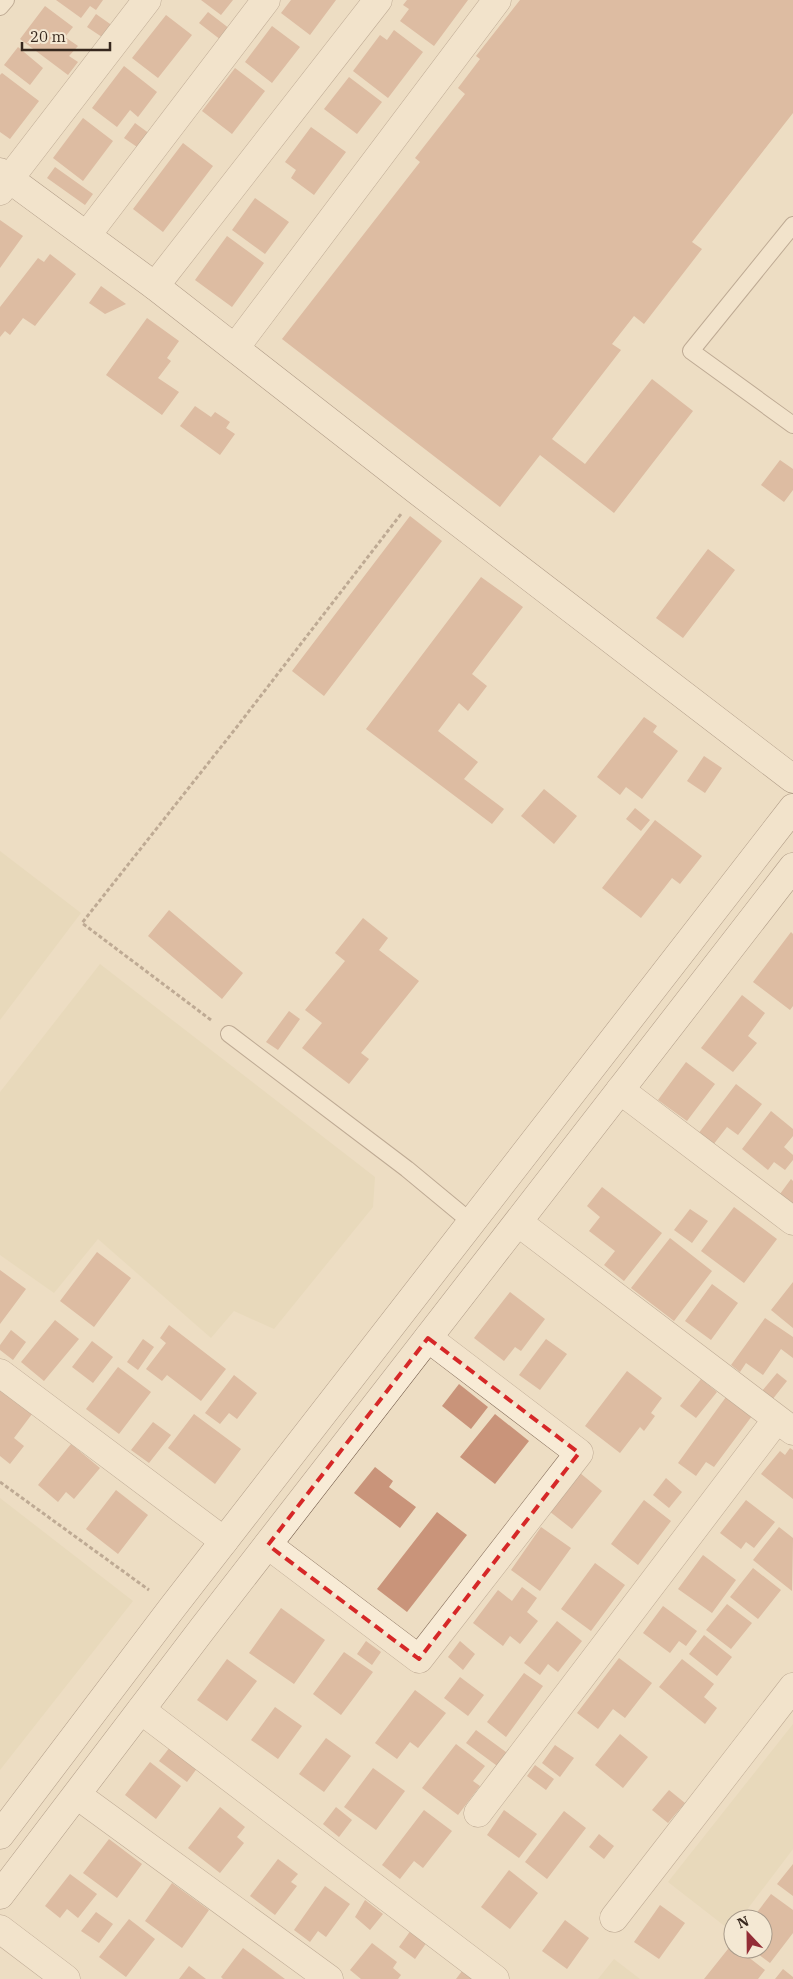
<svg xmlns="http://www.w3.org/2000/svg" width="793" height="1979" viewBox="0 0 793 1979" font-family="'IBM Plex Serif',serif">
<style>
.farmland{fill:#e2d6b1}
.building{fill:#c9947a}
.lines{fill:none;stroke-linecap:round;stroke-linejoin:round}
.lane-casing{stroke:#866e5b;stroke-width:18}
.street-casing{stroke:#866e5b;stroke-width:29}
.secondary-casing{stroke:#684f3e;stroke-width:29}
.path{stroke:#866e5b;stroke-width:3;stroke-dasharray:4 2.5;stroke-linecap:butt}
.lane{stroke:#f8ebd6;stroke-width:16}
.street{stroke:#f8ebd6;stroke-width:28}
.secondary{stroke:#f8ebd6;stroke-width:28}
.marked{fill:none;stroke:#d62828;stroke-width:4;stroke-dasharray:10 6;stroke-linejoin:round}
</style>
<rect width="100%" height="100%" fill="#edddc3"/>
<path class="farmland" d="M0,851L81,913L0,1020Z
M100,964L375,1177L373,1207L274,1329L234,1311L211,1338L98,1239L54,1293L0,1255V1092Z
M0,1498L133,1601L0,1770Z
M793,1724V1849L740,1919H733V1928L731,1931L668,1882Z
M614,1959L640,1979H598Z"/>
<path class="building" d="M56,0H103L96,10L90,6L81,18Z
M201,0H233L221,15Z
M291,0H336L310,35L281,13Z
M407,0H468L434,46L400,21L409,9L403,5Z
M520,0H793V113L692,242L702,249L644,324L634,316L612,344L621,350L552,439L585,464L652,379L693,411L614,513L540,455L500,507L282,339L420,162L415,158L465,94L458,88L480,59L476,56Z
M45,6L73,27L65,37L78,46L69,56L78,62L68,75L20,39Z
M208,12L230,29L221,40L199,23Z
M96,14L113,26L105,39L87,27Z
M166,15L192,35L158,78L132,58Z
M272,26L300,47L272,83L245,62Z
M394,30L423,52L388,98L353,71L380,35L387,40Z
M18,47L43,68L30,85L4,65Z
M124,66L157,92L138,117L130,110L117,127L92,108Z
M235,68L265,91L232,134L202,111Z
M2,73L39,101L10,139L0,132V75Z
M349,77L382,102L357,134L324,109Z
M83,118L113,141L83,181L53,158Z
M135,123L150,134L140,149L124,138Z
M311,127L346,152L314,195L291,178L296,170L285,162Z
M183,143L213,166L163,232L133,209Z
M55,167L93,194L85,205L47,178Z
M255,198L289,222L265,254L232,230Z
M0,220L23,236L0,268Z
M227,236L264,263L232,307L195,280Z
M50,254L76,274L35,326L23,318L10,335L5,331L0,337V307L38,258L44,262Z
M101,286L126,304L105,314L89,303Z
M147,318L179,341L167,358L171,361L158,378L179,392L162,415L106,375Z
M195,406L211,417L215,412L230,422L226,428L235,434L220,455L180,426Z
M780,460L793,469V490L784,502L761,485Z
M410,516L442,541L324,696L292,671Z
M708,549L735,570L683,638L656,618Z
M481,577L523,607L472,674L487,686L468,711L459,703L438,731L478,762L464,779L504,809L492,824L366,729Z
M644,717L657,726L653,732L678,751L642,799L626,787L620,795L597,777Z
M704,756L722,768L705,793L687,781Z
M544,789L577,816L554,844L521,816Z
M635,808L650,820L641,831L626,819Z
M655,820L702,856L680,884L672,878L641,918L602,888Z
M169,910L243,973L222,999L148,936Z
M363,918L388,938L379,950L419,981L361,1053L369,1059L349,1084L302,1048L322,1023L305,1010L345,961L335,953Z
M791,932L793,934V1006L790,1010L753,982Z
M742,995L765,1013L748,1036L757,1043L733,1072L701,1048Z
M289,1011L300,1019L278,1050L266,1042Z
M686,1062L715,1084L687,1121L658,1100Z
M736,1084L762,1104L738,1135L727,1127L713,1145L698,1134Z
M771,1111L793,1129V1136L784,1147L793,1155V1160L785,1170L774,1162L768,1170L742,1149Z
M791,1179L793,1181V1204L780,1194Z
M602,1187L662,1233L624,1281L604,1265L615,1251L589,1231L600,1217L587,1206Z
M734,1207L777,1239L744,1283L701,1251Z
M690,1209L708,1221L692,1243L674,1230Z
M670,1238L712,1271L674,1321L631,1288Z
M97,1252L131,1278L94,1327L60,1301Z
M0,1270L26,1289L0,1324Z
M793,1282V1328L771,1310Z
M712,1284L738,1303L711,1340L685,1321Z
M510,1292L545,1319L521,1351L515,1347L504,1361L474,1338Z
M765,1318L793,1337V1358L781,1349L763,1375L746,1363L740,1372L731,1365Z
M55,1320L79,1339L44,1381L21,1362Z
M169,1325L226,1369L201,1401L167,1375L162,1381L146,1369L166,1343L160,1338Z
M11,1330L26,1342L13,1360L0,1350V1345Z
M143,1339L154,1347L138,1370L127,1362Z
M546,1339L567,1354L540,1390L519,1375Z
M92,1341L113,1357L93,1383L72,1367Z
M118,1367L151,1392L119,1434L86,1409Z
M627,1371L662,1398L651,1413L655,1416L644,1431L640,1427L620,1453L585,1426Z
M777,1373L787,1381L772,1400L762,1391Z
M234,1375L257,1393L237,1419L229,1413L220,1424L205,1413Z
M701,1379L717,1392L696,1418L680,1406Z
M459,1384L488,1407L471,1429L442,1406Z
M0,1390L32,1414L14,1438L24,1446L10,1464L0,1456Z
M726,1397L752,1416L714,1467L706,1462L696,1476L678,1463Z
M194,1414L241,1449L215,1484L168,1448Z
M495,1414L529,1441L495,1484L460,1457Z
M153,1422L171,1435L149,1463L131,1450Z
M71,1444L100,1468L74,1499L66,1492L58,1502L38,1485Z
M790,1448L793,1450V1499L761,1474L780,1451L785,1455Z
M375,1467L393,1481L389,1487L416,1507L400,1528L354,1493Z
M580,1473L602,1491L572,1529L549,1511Z
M666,1478L682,1492L669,1508L653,1495Z
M116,1490L148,1515L118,1554L86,1529Z
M644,1500L671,1521L638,1565L611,1544Z
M746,1500L775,1522L754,1548L746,1542L741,1549L720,1533Z
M437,1512L467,1535L407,1612L377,1589Z
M541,1527L571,1548L540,1591L511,1570Z
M779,1527L793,1538L792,1591L753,1560Z
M703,1555L736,1580L712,1613L678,1589Z
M595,1563L625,1585L591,1631L561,1609Z
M753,1568L781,1590L758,1619L730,1597Z
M522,1587L537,1598L527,1612L538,1621L520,1644L510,1636L503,1646L473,1623L498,1590L512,1601Z
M727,1604L752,1623L731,1649L706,1630Z
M663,1606L697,1631L686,1646L679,1641L670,1653L643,1633Z
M281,1608L325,1640L294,1684L249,1653Z
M557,1621L582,1641L558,1672L548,1664L540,1675L524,1663Z
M704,1635L732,1657L717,1676L689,1654Z
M366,1641L381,1652L372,1665L357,1654Z
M460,1641L475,1654L463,1670L448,1657Z
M344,1652L373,1672L341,1715L313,1694Z
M619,1658L652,1683L625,1718L613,1709L598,1729L577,1713Z
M227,1659L257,1681L227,1721L197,1700Z
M682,1659L714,1684L704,1697L717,1708L705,1724L659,1687Z
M524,1673L543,1686L506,1737L487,1722Z
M460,1677L484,1695L468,1716L444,1698Z
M415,1690L446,1713L418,1748L410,1742L397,1759L375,1743Z
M275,1707L302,1726L278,1759L251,1740Z
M476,1730L510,1755L500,1768L466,1743Z
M620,1734L648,1757L623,1788L595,1765Z
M326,1738L351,1756L324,1792L299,1774Z
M456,1744L485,1766L473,1781L480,1786L458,1815L422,1788Z
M555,1745L574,1758L560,1777L542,1763Z
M170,1747L198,1767L187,1782L159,1761Z
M150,1762L181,1786L156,1819L125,1795Z
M535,1765L554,1779L546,1790L527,1776Z
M373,1768L405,1791L376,1830L344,1807Z
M669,1790L685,1803L668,1823L652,1810Z
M220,1807L245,1827L237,1837L244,1843L220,1873L188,1848Z
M336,1807L352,1820L339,1837L323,1824Z
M424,1810L452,1831L423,1868L414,1861L400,1879L382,1865Z
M504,1810L537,1834L519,1858L487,1835Z
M564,1811L586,1828L547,1879L525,1862Z
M599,1834L614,1846L604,1859L589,1847Z
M109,1839L142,1864L117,1898L83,1873Z
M278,1859L298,1874L291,1882L297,1886L275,1915L250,1896Z
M793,1864V1896L777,1884Z
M509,1870L538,1893L510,1929L481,1907Z
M70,1874L97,1894L78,1918L67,1909L60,1918L45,1906Z
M172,1883L209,1910L182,1948L145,1921Z
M325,1886L350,1904L326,1937L318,1931L310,1942L294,1930Z
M771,1894L793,1910V1933L770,1963L751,1949H763V1919H752Z
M365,1900L383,1914L370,1930L355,1917Z
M660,1905L685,1923L659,1959L634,1942Z
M96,1912L113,1924L99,1943L81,1931Z
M129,1919L155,1939L126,1977L99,1957Z
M565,1920L589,1938L567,1969L542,1951Z
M411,1930L427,1942L415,1959L399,1947Z
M372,1943L397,1962L393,1968L401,1975L398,1979H361L350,1970Z
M732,1944L733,1949H738L765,1970L758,1979H704Z
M243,1948L285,1979H223L221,1977Z
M189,1966L206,1979H179Z
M783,1969L793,1977V1979H775Z
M462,1971L474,1979H456Z"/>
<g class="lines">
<defs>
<path id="lane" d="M0,7L6,0
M793,225L691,351L793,425
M229,1034L407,1169L471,1222"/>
<path id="street" d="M0,191L147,0
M87,235L266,0
M155,286L378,0
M235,348L497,0
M620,1090L793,1221
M519,1223L793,1431
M0,1373L224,1541
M268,1545L419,1659L579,1453L428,1338
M141,1710L495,1979
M77,1795L329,1979
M478,1813L777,1419
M614,1918L793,1687
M0,1929L66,1979"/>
<path id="secondary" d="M0,172L155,286L419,492L793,779
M0,1835L172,1608L793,808
M0,1895L203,1628L793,867"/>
</defs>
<use href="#lane" class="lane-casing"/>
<use href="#street" class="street-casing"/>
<use href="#secondary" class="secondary-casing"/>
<path class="path" d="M211,1020L82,923L236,728L401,514
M0,1482L149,1590"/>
<use href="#lane" class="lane"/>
<use href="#street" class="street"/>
<use href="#secondary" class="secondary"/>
</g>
<path d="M0 0H793V1979H0ZM428,1338L579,1453L419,1659L268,1545Z" fill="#edddc3" fill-opacity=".55" fill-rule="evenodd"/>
<path class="marked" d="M428,1338L579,1453L419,1659L268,1545Z"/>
<g transform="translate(748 1934) rotate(338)"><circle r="24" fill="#f4e8d3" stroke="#a89b8b"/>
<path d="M0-4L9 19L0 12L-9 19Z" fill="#932d36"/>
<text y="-8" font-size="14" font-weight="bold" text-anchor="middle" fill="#37281e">N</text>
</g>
<path d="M22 42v8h88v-8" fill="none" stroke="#37281e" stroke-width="2.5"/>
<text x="30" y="42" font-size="15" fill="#37281e" stroke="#f4e8d3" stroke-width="4" paint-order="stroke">20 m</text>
</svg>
